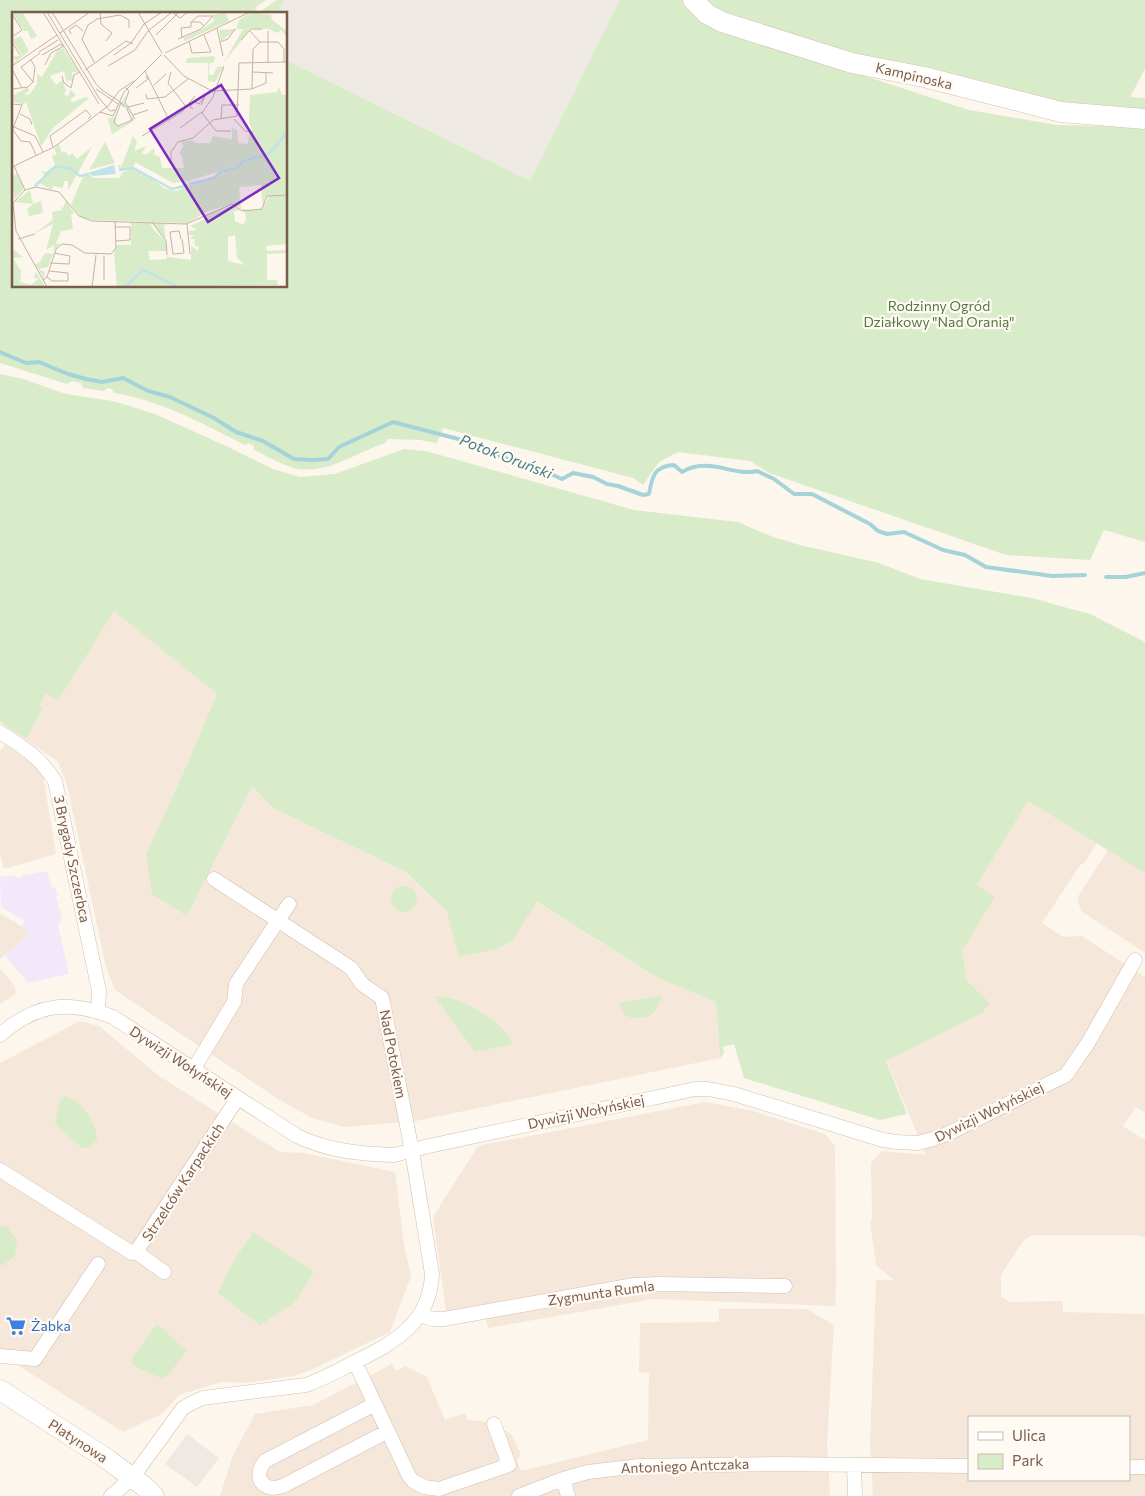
<svg xmlns="http://www.w3.org/2000/svg" width="1145" height="1496" viewBox="0 0 1145 1496" font-family="Commissioner,sans-serif">
<style>
.residential{fill:#f5e8da;fill-rule:evenodd}
.industrial{fill:#efe9e4}
.education{fill:#f3e8fa}
.green{fill:#d8ecc9}
.lines{fill:none;stroke-linecap:round;stroke-linejoin:round}
.stream{stroke:#a5d3da;stroke-width:4}
.street-casing{stroke:#d1beb0;stroke-width:15}
.secondary-casing{stroke:#d6c0b0;stroke-width:21}
.street{stroke:#fff;stroke-width:14}
.secondary{stroke:#fff;stroke-width:20}
.labels{text-anchor:middle;stroke-width:4.5;stroke-linejoin:round;paint-order:stroke}
.street-label{font-size:14px;fill:#7a5c4d;stroke:#fffaf3}
.park-label{font-size:14px;fill:#537a41;stroke:#fffaf3}
.shop-label{font-size:14px;fill:#366cbe;stroke:#fffaf3;text-anchor:start}
.water-label{font-size:15px;font-style:italic;fill:#437c86;stroke:#fffaf3}
.inset-river{fill:none;stroke:#bfe3e8;stroke-width:2.5}
.inset-road{fill:none;stroke:#c5b3a7;stroke-width:1}
.view{fill:#7b2cbf;fill-opacity:0.15;stroke:#7b2cbf;stroke-width:2.5}
.inset-edge{fill:none;stroke:#7a5c4d;stroke-width:2.5}
</style>
<rect width="100%" height="100%" fill="#fdf6ec"/>
<path class="residential" d="M114,610L217,694L182,776L187,915L252,785L273,808L406,872L447,912L451,922L512,941L536,902L658,978L716,1002L720,1058L416,1121L344,1127L312,1118L278,1099L115,990L106,967L67,785L58,762L26,739L43,710L38,705L46,694L58,701Z
M5,745L31,763L43,776L56,854L4,869L0,853V751Z
M1028,801L1097,843L1083,865L1081,864L1042,923L1063,937L1082,936L1145,977V1113L1136,1107L1123,1126L1145,1140V1237L1134,1235H1033L1023,1241L1001,1275V1296L1009,1302L1063,1301V1312L1145,1314V1496H873L870,1443L876,1280H894L876,1265L870,1222L872,1219L871,1163L882,1151L926,1155L888,1065L877,1044L982,1013L989,1003L967,981L962,951L995,897L977,885ZM969,1417H1129V1480H969Z
M1108,850L1145,873V953L1081,911L1077,898Z
M0,913L32,933L0,959Z
M0,968L15,986L16,994L0,1004Z
M80,1021L99,1026L159,1076L280,1152L303,1153L395,1172L404,1244L411,1276L390,1332L311,1370L294,1376L245,1383L221,1382L179,1395L162,1414L123,1432L0,1354V1063Z
M705,1102L753,1111L825,1134L835,1146L836,1282L835,1306L654,1299L488,1328L486,1318L447,1319L433,1217L478,1146Z
M719,1309H807L834,1325L827,1443L830,1496H220L233,1455L255,1414L313,1405L392,1364L396,1371L405,1366L427,1377L445,1420L465,1413L468,1420L487,1422L498,1417L504,1430L511,1434L521,1454L517,1461L521,1471L648,1440L649,1373L639,1372L640,1323L719,1322Z"/>
<path class="industrial" d="M284,0H620L530,181L286,60V14H277Z
M187,1434L219,1458L197,1487L165,1464Z"/>
<path class="education" d="M47,871L52,888L55,887L58,895L56,896L62,919L58,925L69,974L28,983L5,955L31,933L21,927L25,921L1,907L0,877L13,875L19,879L22,876Z"/>
<path class="green" d="M0,0H266L255,8L258,13L277,0H284L277,14H14V286H286V60L530,181L620,0H685L825,63L969,110L1056,125L1145,127V542L1104,530L1090,560L1006,555L769,473L750,461L678,452L659,462L643,485L633,478L443,428L437,443L420,440L387,439L386,443C356,452 327,476 293,468C280,464 267,456 254,450V446L248,443L245,445C203,424 161,400 114,393L112,389L107,388L104,391L83,388L81,383L72,381L67,384L0,363Z
M705,0H1145V69L1130,97L1145,98V110L1065,105L847,53L773,31L712,8Z
M0,374L23,379L66,394L113,401L155,414L226,446L273,469L300,477L335,474L404,449L426,451L634,510L738,522L773,537L800,545L879,563L920,579L1032,598L1071,609L1090,614L1145,642V873L1028,801L977,885L995,897L962,951L967,981L990,1003L982,1013L886,1061L907,1114L880,1120L744,1078L734,1044L723,1047L724,1053L720,1058L716,1002L658,978L537,902L512,941L496,949L459,957L447,912L406,872L273,808L252,786L187,916L152,894L146,855L182,776L217,694L114,611L58,701L46,694L39,705L43,709L26,739L0,722Z
M391 899a13 13 0 1 1 26 0a13 13 0 1 1-26 0Z
M439,996C461,998 505,1021 512,1044L475,1052L435,997Z
M662,996C660,1002 657,1010 652,1014C645,1019 631,1020 624,1014C622,1012 620,1006 619,1003Z
M65,1096C70,1098 75,1100 79,1104C87,1111 98,1129 97,1140L89,1148H82L57,1126L55,1121L61,1098Z
M0,1226H6L17,1240L15,1256L2,1266L0,1264Z
M253,1232L314,1272L294,1303L260,1325L218,1293L232,1264Z
M156,1325L160,1326L183,1348L187,1350L170,1373L163,1379L132,1365L131,1360Z"/>
<g class="lines">
<path class="stream" d="M0,352L26,363L39,362L68,374L86,379L102,382L123,378L148,391L170,397L214,418L236,432L263,441L294,459L312,460L328,459L339,447L393,422L466,441L484,452L504,457L512,462L526,463L562,479L573,473L593,477L607,484L618,486L643,495L649,494C652,477 654,466 674,465L682,472C709,456 734,477 757,471L774,479L794,494H812L870,524L878,531L887,534L904,532L943,550L965,555L986,567L1052,576L1085,575
M1106,577H1126L1145,573"/>
<defs>
<path id="street" d="M0,732C25,749 38,755 55,781L99,991L98,1011
M0,1035C36,1003 69,1000 113,1017L297,1136C328,1151 361,1154 394,1155L429,1146L695,1089H708L734,1094L883,1140L897,1142L918,1143L933,1139L947,1134L1066,1075L1088,1043L1135,960
M193,1070L234,1002L236,984L289,904
M0,1170L132,1253L136,1252L237,1099
M136,1252L164,1272
M420,1315L432,1319H444L634,1285L658,1284L785,1286
M0,1356L35,1359L98,1264
M355,1362L409,1476L413,1481L424,1487L439,1489L509,1465L494,1424
M375,1404L265,1461C252,1477 263,1493 283,1486L388,1431
M854,1465L855,1496
M1129,1467H1145
M563,1479L568,1496
M111,1496L132,1478L183,1408L192,1403L203,1398L306,1385C323,1379 339,1370 355,1362C395,1342 430,1323 432,1274L412,1151L382,998L362,984L351,968L214,879
M519,1496L563,1479L588,1472L639,1466L774,1464L969,1466"/>
<path id="secondary" d="M693,0L707,14L722,22L852,63L924,77L1061,112L1145,119
M0,1390L107,1459L145,1487L154,1496"/>
</defs>
<use href="#street" class="street-casing"/>
<use href="#secondary" class="secondary-casing"/>
<use href="#street" class="street"/>
<use href="#secondary" class="secondary"/>
</g>
<defs>
<symbol id="supermarket-bare" viewBox="-9 -9 18 18"><path d="M-6-5.5h2.5l.6 2H6L4.5 2H-2.5L-4.4-4H-6ZM-1.5 3.2a1.3 1.3 0 1 0 .1 0ZM3 3.2a1.3 1.3 0 1 0 .1 0Z" fill="#3f7fe0" stroke="#fffaf3" stroke-width="2.5" paint-order="stroke"/></symbol>
</defs>
<g fill-rule="evenodd">
<use href="#supermarket-bare" x="2" y="1312" width="28" height="28"/>
</g>
<g class="labels">
<g class="street-label">
<text transform="translate(914 76) rotate(13)" y="5">Kampinoska</text>
<text transform="translate(72 859) rotate(78)" y="5">3 Brygady Szczerbca</text>
<text transform="translate(393 1054) rotate(79)" y="5">Nad Potokiem</text>
<text transform="translate(181 1062) rotate(33)" y="5">Dywizji Wołyńskiej</text>
<text transform="translate(586 1112) rotate(-12)" y="5">Dywizji Wołyńskiej</text>
<text transform="translate(989 1112) rotate(-26)" y="5">Dywizji Wołyńskiej</text>
<text transform="translate(183 1182) rotate(-57)" y="5">Strzelców Karpackich</text>
<text transform="translate(601 1293) rotate(-8)" y="5">Zygmunta Rumla</text>
<text transform="translate(78 1441) rotate(33)" y="5">Platynowa</text>
<text transform="translate(685 1466) rotate(-2)" y="5">Antoniego Antczaka</text>
</g>
<g class="park-label">
<text x="939" y="311">Rodzinny Ogród<tspan x="939" dy="16">Działkowy "Nad Oranią"</tspan></text>
</g>
<g class="shop-label">
<text x="31" y="1331">Żabka</text>
</g>
<g class="water-label">
<text transform="translate(506 457) rotate(21)" y="5">Potok Oruński</text>
</g>
</g>
<g transform="translate(12 12)">
<rect width="275" height="275" fill="#fdf6ec"/>
<path d="M4,0H10L25,24L19,27L16,19H12L1,2ZM240,0L259,3L260,8L275,19V25L269,18L265,21L257,17L239,16L211,52L231,17H225L209,29L207,18L224,17L228,7ZM209,1H214L217,9L173,29L171,26L189,18L202,9L201,3ZM9,24L17,39L0,53L4,48L0,45L10,43L0,28ZM51,36L67,60H60L61,69L56,68L55,73L52,59L38,64L44,73L50,68L54,78L52,83L56,84L59,78L64,83L58,88L60,90L75,85L76,87L42,115L29,134L14,90L11,93L0,89V84L16,75L17,79L12,82L17,83L25,72V62L30,65L45,39ZM203,44L202,50L197,52V63H201L206,54L211,55L203,70L196,69V51H174L175,46ZM267,75L270,83H275V182L253,185L252,195L241,197L251,195L249,173L227,175L229,197H239L232,198L228,197L224,192H221L196,199L175,211L81,208L69,205L59,193L73,160L82,166H107L111,160L120,157L130,161L128,164L133,162L152,176L164,179L222,156L224,154L177,169L161,171L123,150L121,156L108,158L106,154L108,152L109,156L121,124L125,130L122,139L134,134L130,141L133,143L143,136L142,143L148,145L150,156H172L170,144L167,142L171,134L169,130L179,128L184,131H198L201,124L220,127V116L225,118L226,131L236,132L237,121H241L237,110L238,83L265,80ZM116,79L112,89L122,107V109L100,122L96,106L103,105L104,112L109,114L118,109L120,104L113,92L112,96L108,93ZM93,130L103,151L73,159L77,158ZM47,132L50,141L53,139L57,144L60,141L65,147L80,135L56,179V169H52L51,176L41,174L40,178L27,171L32,163L30,159L34,160L43,153L40,144L45,142L42,137ZM5,162L12,177L2,187L0,164ZM18,178L21,192L29,189L31,201L17,204L15,197L21,192L3,190ZM275,183V232L254,234L255,239L275,238V241L255,242V268H265L266,273L105,275L102,241L105,233H119V210L138,211L142,218L153,229L155,239H136L138,248L154,247L156,243L154,228L141,211L158,212L152,213L156,245L179,248V234L186,239L187,234H183L182,227H178L182,223H177V219L185,218L178,214L193,207V204L188,205L222,193L227,198L222,199L223,209L231,213L234,208L233,200L230,199L251,197L257,184ZM223,223L225,246L233,253L216,249V225ZM54,188L62,201L59,202L61,217L49,219L44,232L49,231L41,239L42,233L34,238L41,212L21,222L41,208L40,200L50,198L49,194L51,196ZM0,236L11,245L1,246L9,259L8,270L19,273L26,267L22,265L24,260L33,275L0,274ZM33,241L41,242L36,255L26,257L33,260L32,267L23,252L27,251Z" fill="#d8ecc9" fill-rule="evenodd"/>
<path d="M102,153L104,162L81,164L76,161Z" fill="#bfe3e8"/>
<path class="inset-river" d="M107,158L121,156L160,177L176,173M177,172L202,166L208,160L226,155L231,149L257,142L275,120M23,174L44,154L59,157L68,164L77,162M113,275L131,258L166,275"/>
<path class="inset-road" d="M31,0L87,92M35,0L87,86L98,99L104,98M40,0L84,72L91,79L107,89L114,95L120,108L106,114L102,110L109,90M88,0L89,12L100,21L94,29M126,0L150,41M0,2L10,18L0,25M205,16L211,44M237,18L248,30M256,19V50M48,21L78,0M59,22L57,18L64,13L71,19M144,23L167,0M170,26L169,16L179,15V10H188L192,14M166,27L189,17L201,4H186L179,10M229,28L239,17H250M177,29L180,41L199,40L192,23M0,30L8,43M208,30L216,27L223,17M27,40L46,28M153,41L238,0M30,43L49,32L50,34M102,43L119,31L132,12L150,0M152,43L172,64L200,79L240,77L254,71V61M82,50L70,27L76,13L85,7L108,3L117,8V16M33,53L39,41L52,34M0,54L45,23M96,54L123,38L136,19L160,0L168,6L176,0M212,54L201,85L190,101L204,119H219M0,57L10,76M73,58L114,29L121,32M133,59L157,108M159,60L156,71L175,96M241,60L261,61M50,64L52,71L59,76L62,63L68,60M21,70L9,55L28,41M142,73L154,62M114,76L117,79L113,90L123,107M124,76L136,67L134,64M0,77L16,75L21,70L23,55L19,48M84,77L106,92M240,77L241,37L248,30H266L272,37V50M134,82L135,87L153,85L176,67M0,92L10,93L0,119M187,92L193,84L189,93M116,95L132,91M181,97L178,95L182,90L188,92M88,100L101,104L112,80L150,42M8,102L18,107L20,113M121,103L136,98M209,107L210,93H227M222,107L233,119L241,120M2,115L23,124L31,140M168,116L190,100M1,118L9,129L18,130L24,143M130,124L170,100L183,84M41,135L38,124L74,98L79,104L76,107M159,150V140L166,130L181,126L201,108L225,104L227,51L275,50M2,154L13,178L1,191L4,219L35,275M0,155L42,135L96,94L107,79L122,69M13,178L24,175L47,180L67,204L80,209L174,212L220,192L230,199L250,197L255,184L275,183M140,210L154,229L155,243M175,212L178,242M103,215H118V228L104,229M6,227L23,222M169,227L167,219L158,220L161,242L172,241L170,227M92,244V268M38,251L57,252L58,244L42,241M35,265L40,269H56V261L37,259M31,268L35,265L44,237L50,232L60,233L73,241L99,242L104,236L103,209M80,275L84,243"/>
<path class="view" d="M209,73L267,166L196,210L138,117Z"/>
<rect width="275" height="275" class="inset-edge"/>
</g>
<rect x="968" y="1416" width="162" height="65" fill="#fffaf3" stroke="#cabbb1"/>
<rect x="978" y="1432" width="25" height="8" fill="#ffffff" stroke="#cabbb1"/>
<text x="1012" y="1441" font-size="15" fill="#7a5c4d">Ulica</text>
<rect x="978" y="1454" width="25" height="15" fill="#d8ecc9" stroke="#cabbb1"/>
<text x="1012" y="1466" font-size="15" fill="#7a5c4d">Park</text>
</svg>
